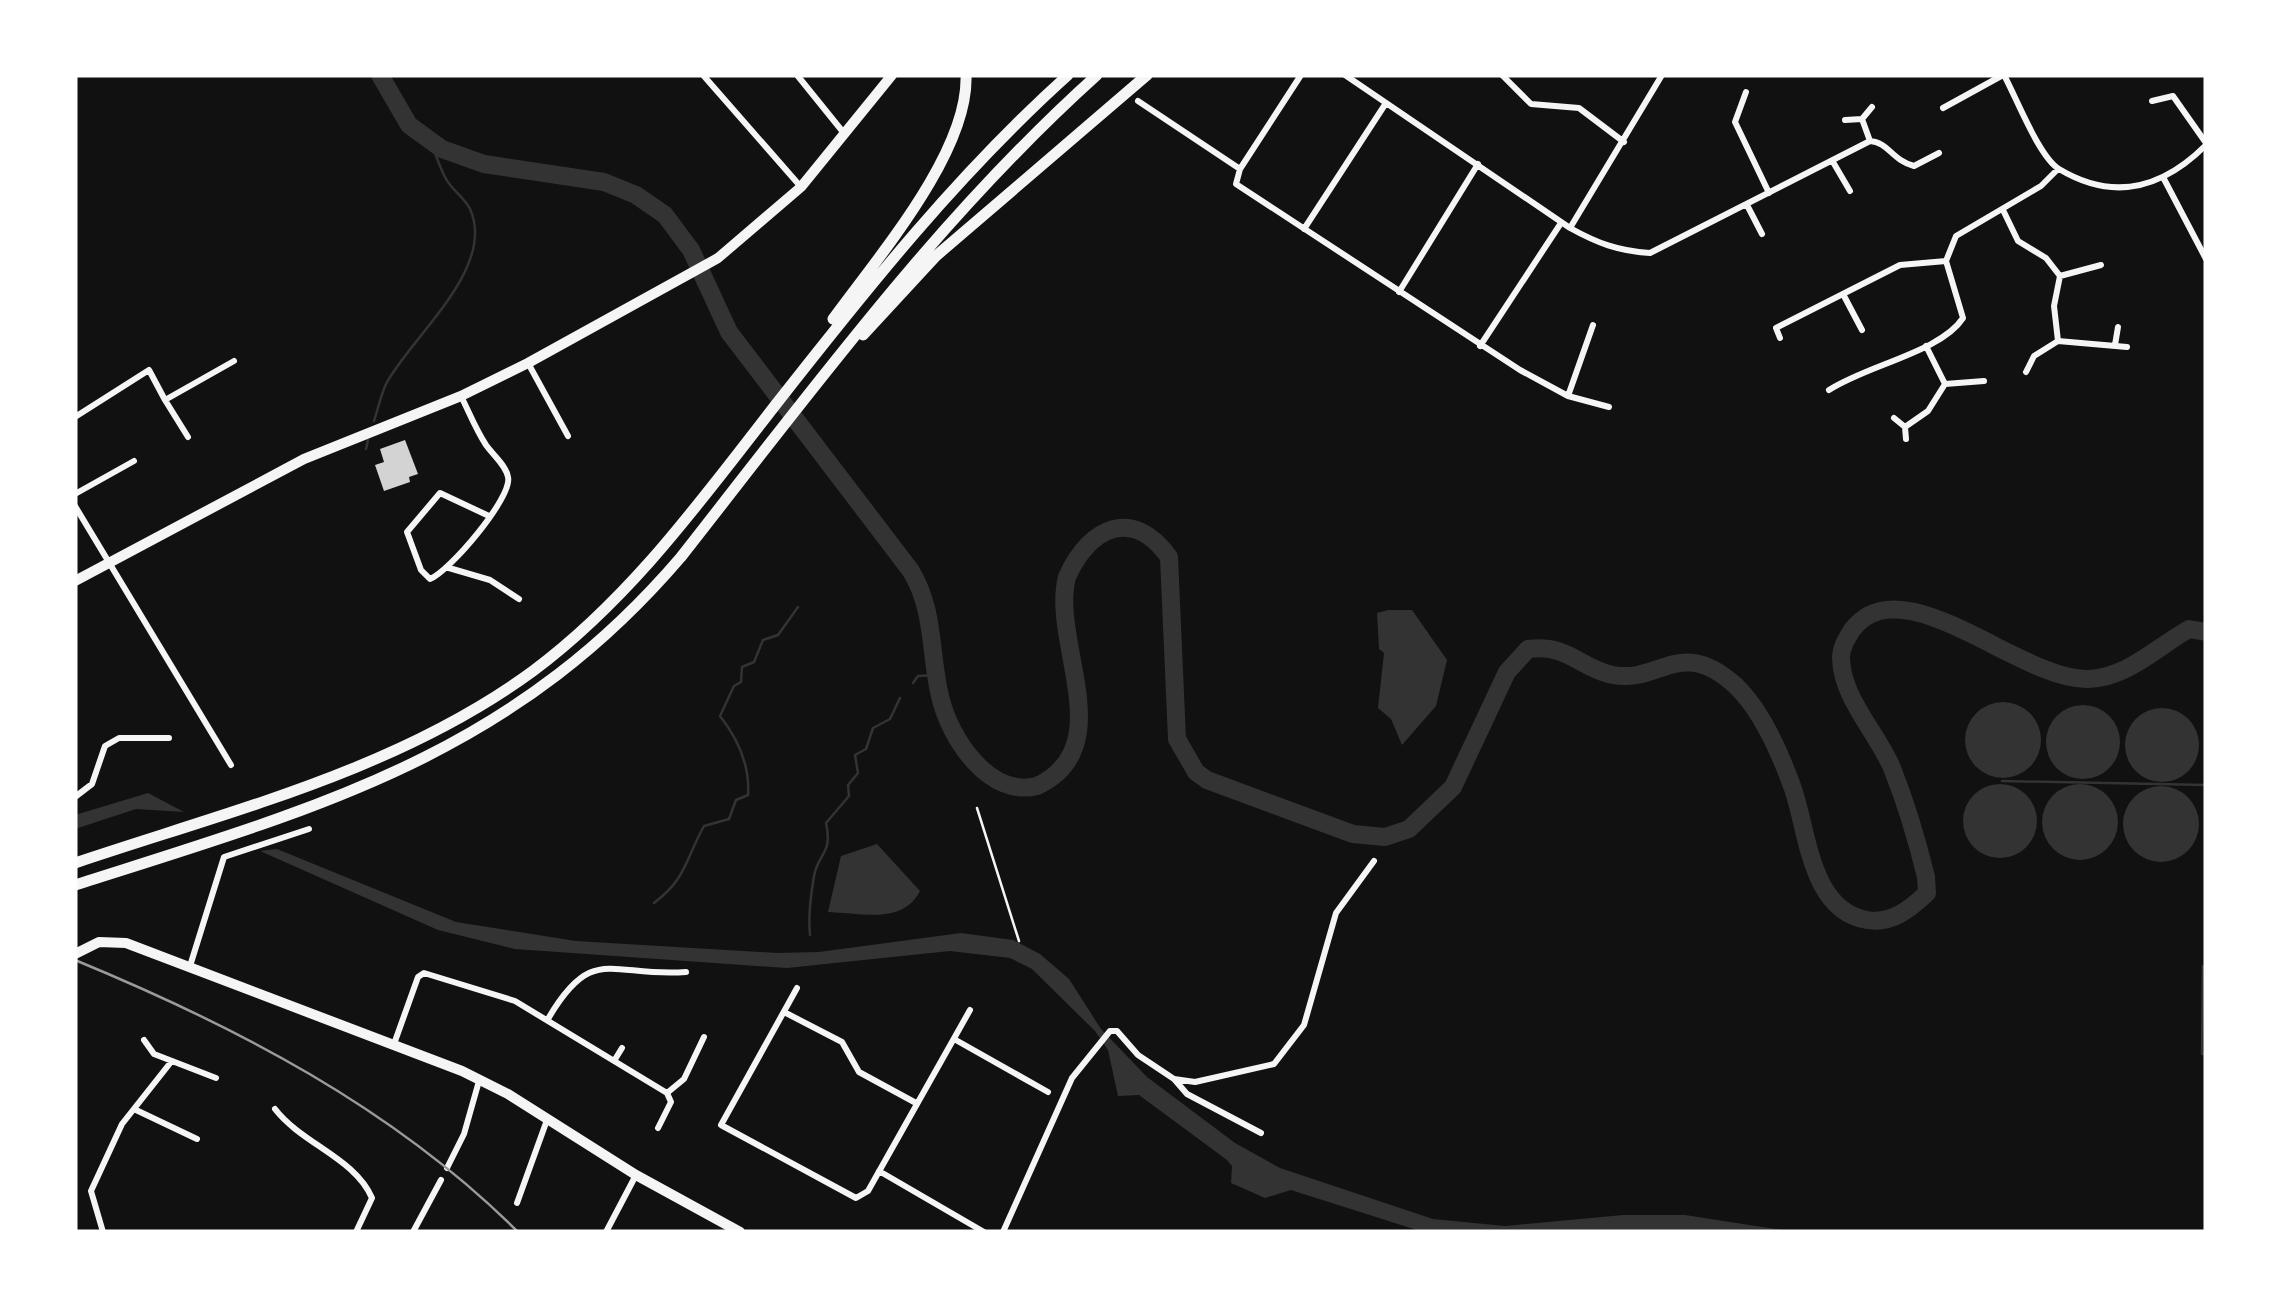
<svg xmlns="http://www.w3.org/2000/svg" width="2281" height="1307" viewBox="0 0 2281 1307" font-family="'Source Serif 4',serif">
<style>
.water{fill:#333}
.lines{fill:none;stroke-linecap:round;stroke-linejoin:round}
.stream{stroke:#333;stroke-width:2.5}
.river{stroke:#333;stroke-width:18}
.building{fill:#d3d3d3}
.path{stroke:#f5f5f5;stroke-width:2.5}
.minor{stroke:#f5f5f5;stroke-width:6}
.primary{stroke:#f5f5f5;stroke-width:10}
.motorway{stroke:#f5f5f5;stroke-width:11}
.rail{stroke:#9a9a9a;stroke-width:2.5}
</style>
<rect width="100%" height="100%" fill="#111"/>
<path class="water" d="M1388,610H1412L1447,660L1436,706L1402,745L1391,719L1378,708L1384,653L1379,649L1377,613Z
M1965 740a38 38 0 1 1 76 0a38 38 0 1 1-76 0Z
M2046 742a37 37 0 1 1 74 0a37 37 0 1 1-74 0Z
M2125 745a37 37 0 1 1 74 0a37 37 0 1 1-74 0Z
M1963 821a37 37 0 1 1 74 0a37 37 0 1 1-74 0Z
M2042 822a38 38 0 1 1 76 0a38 38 0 1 1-76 0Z
M2123 824a38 38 0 1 1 76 0a38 38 0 1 1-76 0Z
M148,793L184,812L136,809L75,829V815Z
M877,844L920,891C903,925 860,913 828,912L841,856Z
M277,849L456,922L576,941L777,953L819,952L961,933L1013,940L1040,954L1069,979L1101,1029L1147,1077L1235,1143L1280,1168L1433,1219L1505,1226L1623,1215H1685L1794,1232H1423L1291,1190L1265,1198L1231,1183L1232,1166L1227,1160L1139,1095L1118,1096L1108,1050L1095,1031L1032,969L1010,958L950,951L787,968L515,949L438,930L260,851Z"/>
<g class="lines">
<path class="stream" d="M374,421C378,409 381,395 386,384C410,338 497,268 470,209C465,198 452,190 446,179C440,168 436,155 431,143
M366,449L368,440
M913,683L918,676L937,675
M2002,781L2206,785
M654,903C687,878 685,860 704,826L729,819L736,800L748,795C750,765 738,739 720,716L734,686L741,682L742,667L754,662L763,640L778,635L798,607
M810,935C808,915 811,895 814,876C818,853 833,854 826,823L849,796L848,785L858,773L855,755L866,749L873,728L890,719L900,698
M2203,966L2202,1054H2206"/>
<path class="river" d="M380,75L409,125L442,149L484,164L604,182L636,195L665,215L691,250L729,332L911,571C936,613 929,655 941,700C951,740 990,798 1037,786C1121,747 1050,642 1067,577C1090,526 1133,507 1169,557L1177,739L1196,772L1207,780L1353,834L1385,837L1409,829L1453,787L1507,672L1528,649C1569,644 1579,668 1613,675C1660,684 1680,635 1736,686C1762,711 1780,753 1792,786C1808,829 1809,910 1867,920C1892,924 1910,909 1927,893L1926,877C1917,840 1906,803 1892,768C1877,732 1842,699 1841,658C1841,647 1847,638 1852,630C1902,563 2020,681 2088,679C2127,678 2157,647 2189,629L2206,632"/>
</g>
<path class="building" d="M405,440L418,474L409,477L410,482L384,491L375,465L384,462L380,449Z"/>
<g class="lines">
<path class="path" d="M977,808L1019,941"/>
<path class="minor" d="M703,75L801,187
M797,75L843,132
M1301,75L1240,169L1236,184L1520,370L1568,396L1609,407
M1345,75L1570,228C1597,243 1618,251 1650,253L1870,141
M1502,75L1531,104L1579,108L1624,142
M2004,75C2016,97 2039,157 2059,169C2114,202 2163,188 2206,145
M1746,92L1735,122L1769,193
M1138,101L1240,169
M2152,101L2173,96L2206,143
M1943,108L2003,75
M1845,120L1862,119
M1870,141C1888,142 1893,161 1914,166L1939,153
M1870,141L1862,119L1872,107
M1833,162L1850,191
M2164,179L2206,259
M1747,205L1762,234
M2003,210L2018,241L2046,258L2060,276L2054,306L2058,341L2127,347
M1570,228L1662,75
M1304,229L1386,103
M2060,276L2101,265
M1399,292L1478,164
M1843,294L1862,330
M1780,338L1776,328L1900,265L1946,261
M2115,345L2118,327
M1480,346L1561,223
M1926,346L1945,384
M528,363L568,436
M2026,372L2034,356L2058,341
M1829,390C1867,365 1941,352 1963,318L1946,261L1956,236L2041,186L2058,169
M461,396C469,412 476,430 486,445C493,455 506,465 508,477C513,497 449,572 430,579L421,570L407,532L440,493L489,516
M1568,396L1593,325
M75,417L149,370L165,400
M1894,418L1905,427L1928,411L1945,384L1984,381
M1905,427L1906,439
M188,437L165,400L234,361
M75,494L134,461
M75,506L231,765
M449,568L490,580L519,599
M75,797L92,784L105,746L119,738H169
M190,966L224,857L309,829
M797,988L721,1125L856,1198L868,1191L970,1010
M784,1012L842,1042L859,1072L916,1103
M548,1019C593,942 612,978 686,972
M954,1039L1048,1092
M144,1040L154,1054L216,1078
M394,1044L418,977L424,973L515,1001L667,1093L684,1079L704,1037
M614,1061L622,1048
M1174,1079L1187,1094L1261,1133
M275,1109C302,1144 355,1158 372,1198L356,1232
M136,1110L197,1139
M658,1128L671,1102L667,1093
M447,1168L464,1134L479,1081
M879,1171L984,1232
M517,1203L547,1120
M103,1232L91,1191L122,1124L171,1062
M413,1232L441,1180
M606,1232L636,1175
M1003,1232L1072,1078L1110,1031H1117L1138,1055L1174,1079L1195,1082L1274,1064L1304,1025L1336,913L1374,861"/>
<path class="primary" d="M75,581L304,459L461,396L528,363L718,258L801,187L892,75
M75,954L99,942L126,943L462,1071L508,1094L636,1175L740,1232"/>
<path class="motorway" d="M833,319C878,257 969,152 966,75
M863,335L936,256L1147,75
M75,863C232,810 398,770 533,671C632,597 702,499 777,403C868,287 958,174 1068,75
M75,885C316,808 510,757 681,557C813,389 938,218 1097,75"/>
<path class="rail" d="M75,960C235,1026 394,1108 518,1232"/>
</g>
<rect width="2281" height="1307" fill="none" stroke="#ffffff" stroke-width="155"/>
</svg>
